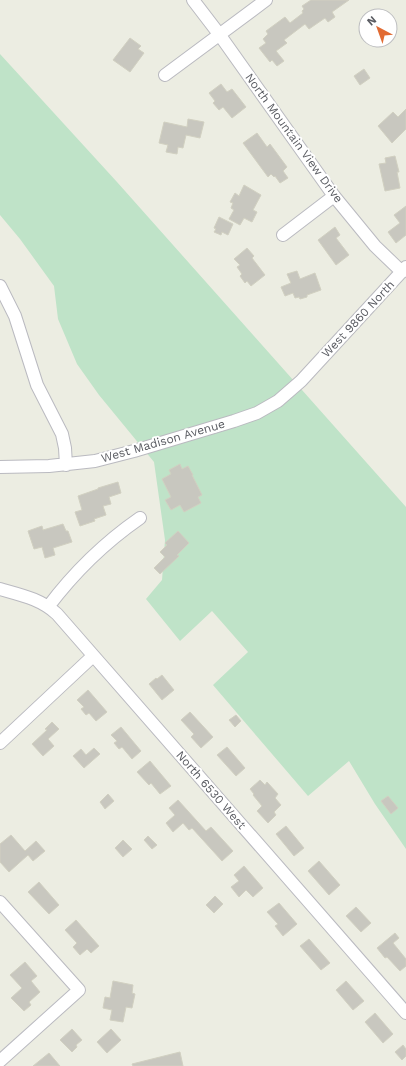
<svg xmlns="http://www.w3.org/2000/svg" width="406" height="1066" viewBox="0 0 406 1066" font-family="'Work Sans',sans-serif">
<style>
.green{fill:#bfe3c8}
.building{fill:#c8c7bf;stroke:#d1d0c1}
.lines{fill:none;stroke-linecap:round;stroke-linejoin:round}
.minor-casing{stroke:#babac0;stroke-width:14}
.minor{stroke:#fff;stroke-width:12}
.labels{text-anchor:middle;stroke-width:4;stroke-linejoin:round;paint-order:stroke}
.street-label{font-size:12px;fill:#5a5c62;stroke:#fff}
</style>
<rect width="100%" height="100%" fill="#ecede2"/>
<path class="green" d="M0,54L117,182L406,507V849L375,804L349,761L308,796L213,685L248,652L212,611L180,641L146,599L162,580L165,540L154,462L99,395L77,364L58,319L54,286L20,239L0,215Z"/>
<path class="building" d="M311,0H349L332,12L335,17L328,22L325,18L309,29L305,24L284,40L287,43L276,51L284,61L277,66L272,60L270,62L259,48L266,43L263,39L268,34L266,31L285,17L290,23L303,13L302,11L304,9L302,6Z
M130,38L141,46L138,49L144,53L130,72L113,60Z
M364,69L370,78L360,85L354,76Z
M221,84L227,92L232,89L246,107L232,118L223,107L219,110L213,103L215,101L209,93Z
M406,109V129L392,143L378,126L393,112L398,117Z
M188,119L204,122L200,138L186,135L183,148L178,147L177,154L166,152L168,145L159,143L164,122L187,127Z
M257,133L267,147L270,144L287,167L283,171L288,178L280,183L275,176L274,177L271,174L268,177L243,143Z
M395,156L399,172H397L400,188L385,191L379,164L386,163L385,158Z
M244,185L261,195L253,210L257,212L252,222L244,218L240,225L229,219L234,210L231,208L233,203L230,202L235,193L239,196Z
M406,206V235L396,243L388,232L400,223L394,215Z
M219,217L233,224L228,235L222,232L221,235L214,232L216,229L214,228Z
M335,227L340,235L336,238L349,255L336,265L318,240Z
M247,248L254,256L252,258L265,275L251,286L247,281L245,283L240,276L242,274L237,267L240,265L234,259Z
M297,271L300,279L315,273L321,290L307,295V297L300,299L299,297L295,298L293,293L285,296L281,287L291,283L287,274Z
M180,464L182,469L188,466L193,475H192L202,495L198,497L201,503L184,512L180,505L171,510L165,500L171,497L162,479L171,474L169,470Z
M118,482L121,493L109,497L111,504L103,506L106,515L94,519L95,521L80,526L75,512L82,510L78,496L98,489V488Z
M63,524L66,531H68L72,542L53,548L55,555L45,558L42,547L34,549L28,531L42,526L43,530Z
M178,531L189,543L177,555L179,556L160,574L154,568L165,557L160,552L167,545L165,543Z
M162,675L174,690L162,700L149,684L156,678L157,679Z
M88,690L107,712L96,721L89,713L86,715L81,709L84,707L77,700Z
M190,712L213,737L201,748L191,737L194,734L181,720Z
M236,715L241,721L235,727L229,720Z
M52,722L59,729L48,739L54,746L43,756L32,744L47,730L45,729Z
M121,727L141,751L132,759L122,747L119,749L114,743L117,741L111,735Z
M227,747L245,768L236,776L217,755Z
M94,748L100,754L84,768L73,756L81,749L86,755Z
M150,761L171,786L160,794L151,783L149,785L137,772Z
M260,780L265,785L267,782L278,794L275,798L281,805L274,812L276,815L268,823L257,811L262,806L253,795L254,794L250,789Z
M108,794L114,801L105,809L100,802Z
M388,796L398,808L391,814L381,801Z
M178,800L206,831L211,827L233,851L222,861L192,828L189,830L183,823L173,832L166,823L175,815L169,808Z
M286,826L304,848L294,856L276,834Z
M11,835L25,851L36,841L45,851L33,861L28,855L9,872L0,862V844Z
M148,836L157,845L152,849L144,840Z
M123,840L132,849L123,857L115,848Z
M319,861L340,885L329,895L308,871Z
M244,866L263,888L253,897L246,890L239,897L231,887L239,881L234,875Z
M39,882L59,905L49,914L28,892Z
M215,896L223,904L214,913L206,905Z
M279,903L297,924L283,936L275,926L278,924L267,912Z
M356,907L371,923L361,932L346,916Z
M76,920L99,946L91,953L87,949L80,955L73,947L77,943L65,930Z
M395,933L399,938L393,943L406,959V966L400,971L387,957L385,958L377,948Z
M309,939L330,963L321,970L300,946Z
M25,962L37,976L31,981L40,992L29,1002L31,1005L24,1011L11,998L22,988L10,975Z
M113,981L133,985L132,993L135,994L132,1008L126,1007L123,1022L110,1020L112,1010L103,1008L105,997L110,998Z
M346,981L364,1001L353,1010L336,990Z
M375,1013L393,1034L383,1043L365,1022Z
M72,1029L82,1040L76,1045L77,1047L72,1052L60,1040Z
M111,1029L121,1040L107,1053L97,1042Z
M403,1045L406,1049V1056L402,1060L395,1052Z
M180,1052L183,1066H133L132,1064Z
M49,1053L60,1066H33Z"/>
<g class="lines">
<defs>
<path id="minor" d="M193,0L219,34L334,196L375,246L402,272
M165,75L266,0
M283,235L334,196
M0,286L15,316L37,385L62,434L65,448L66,465
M0,467L49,466L95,461L134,451L234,421L257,413L278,401L301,381L406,267
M0,589C21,595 41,599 57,614L406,1013
M48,607C75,571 104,543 140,518
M0,743L93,656
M0,902L79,990L0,1061"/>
</defs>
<use href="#minor" class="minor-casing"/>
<use href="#minor" class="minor"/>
</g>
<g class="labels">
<g class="street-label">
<text transform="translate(294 138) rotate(54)" y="4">North Mountain View Drive</text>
<text transform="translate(358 319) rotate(-47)" y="4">West 9860 North</text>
<text transform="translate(163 441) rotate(-16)" y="4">West Madison Avenue</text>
<text transform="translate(211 790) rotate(49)" y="4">North 6530 West</text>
</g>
</g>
<g transform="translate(378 28) rotate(319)"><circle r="19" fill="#ffffff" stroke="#bdbec0"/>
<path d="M0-3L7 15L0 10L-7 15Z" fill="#e16b33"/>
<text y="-6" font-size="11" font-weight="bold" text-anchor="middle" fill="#5a5c62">N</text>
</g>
</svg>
